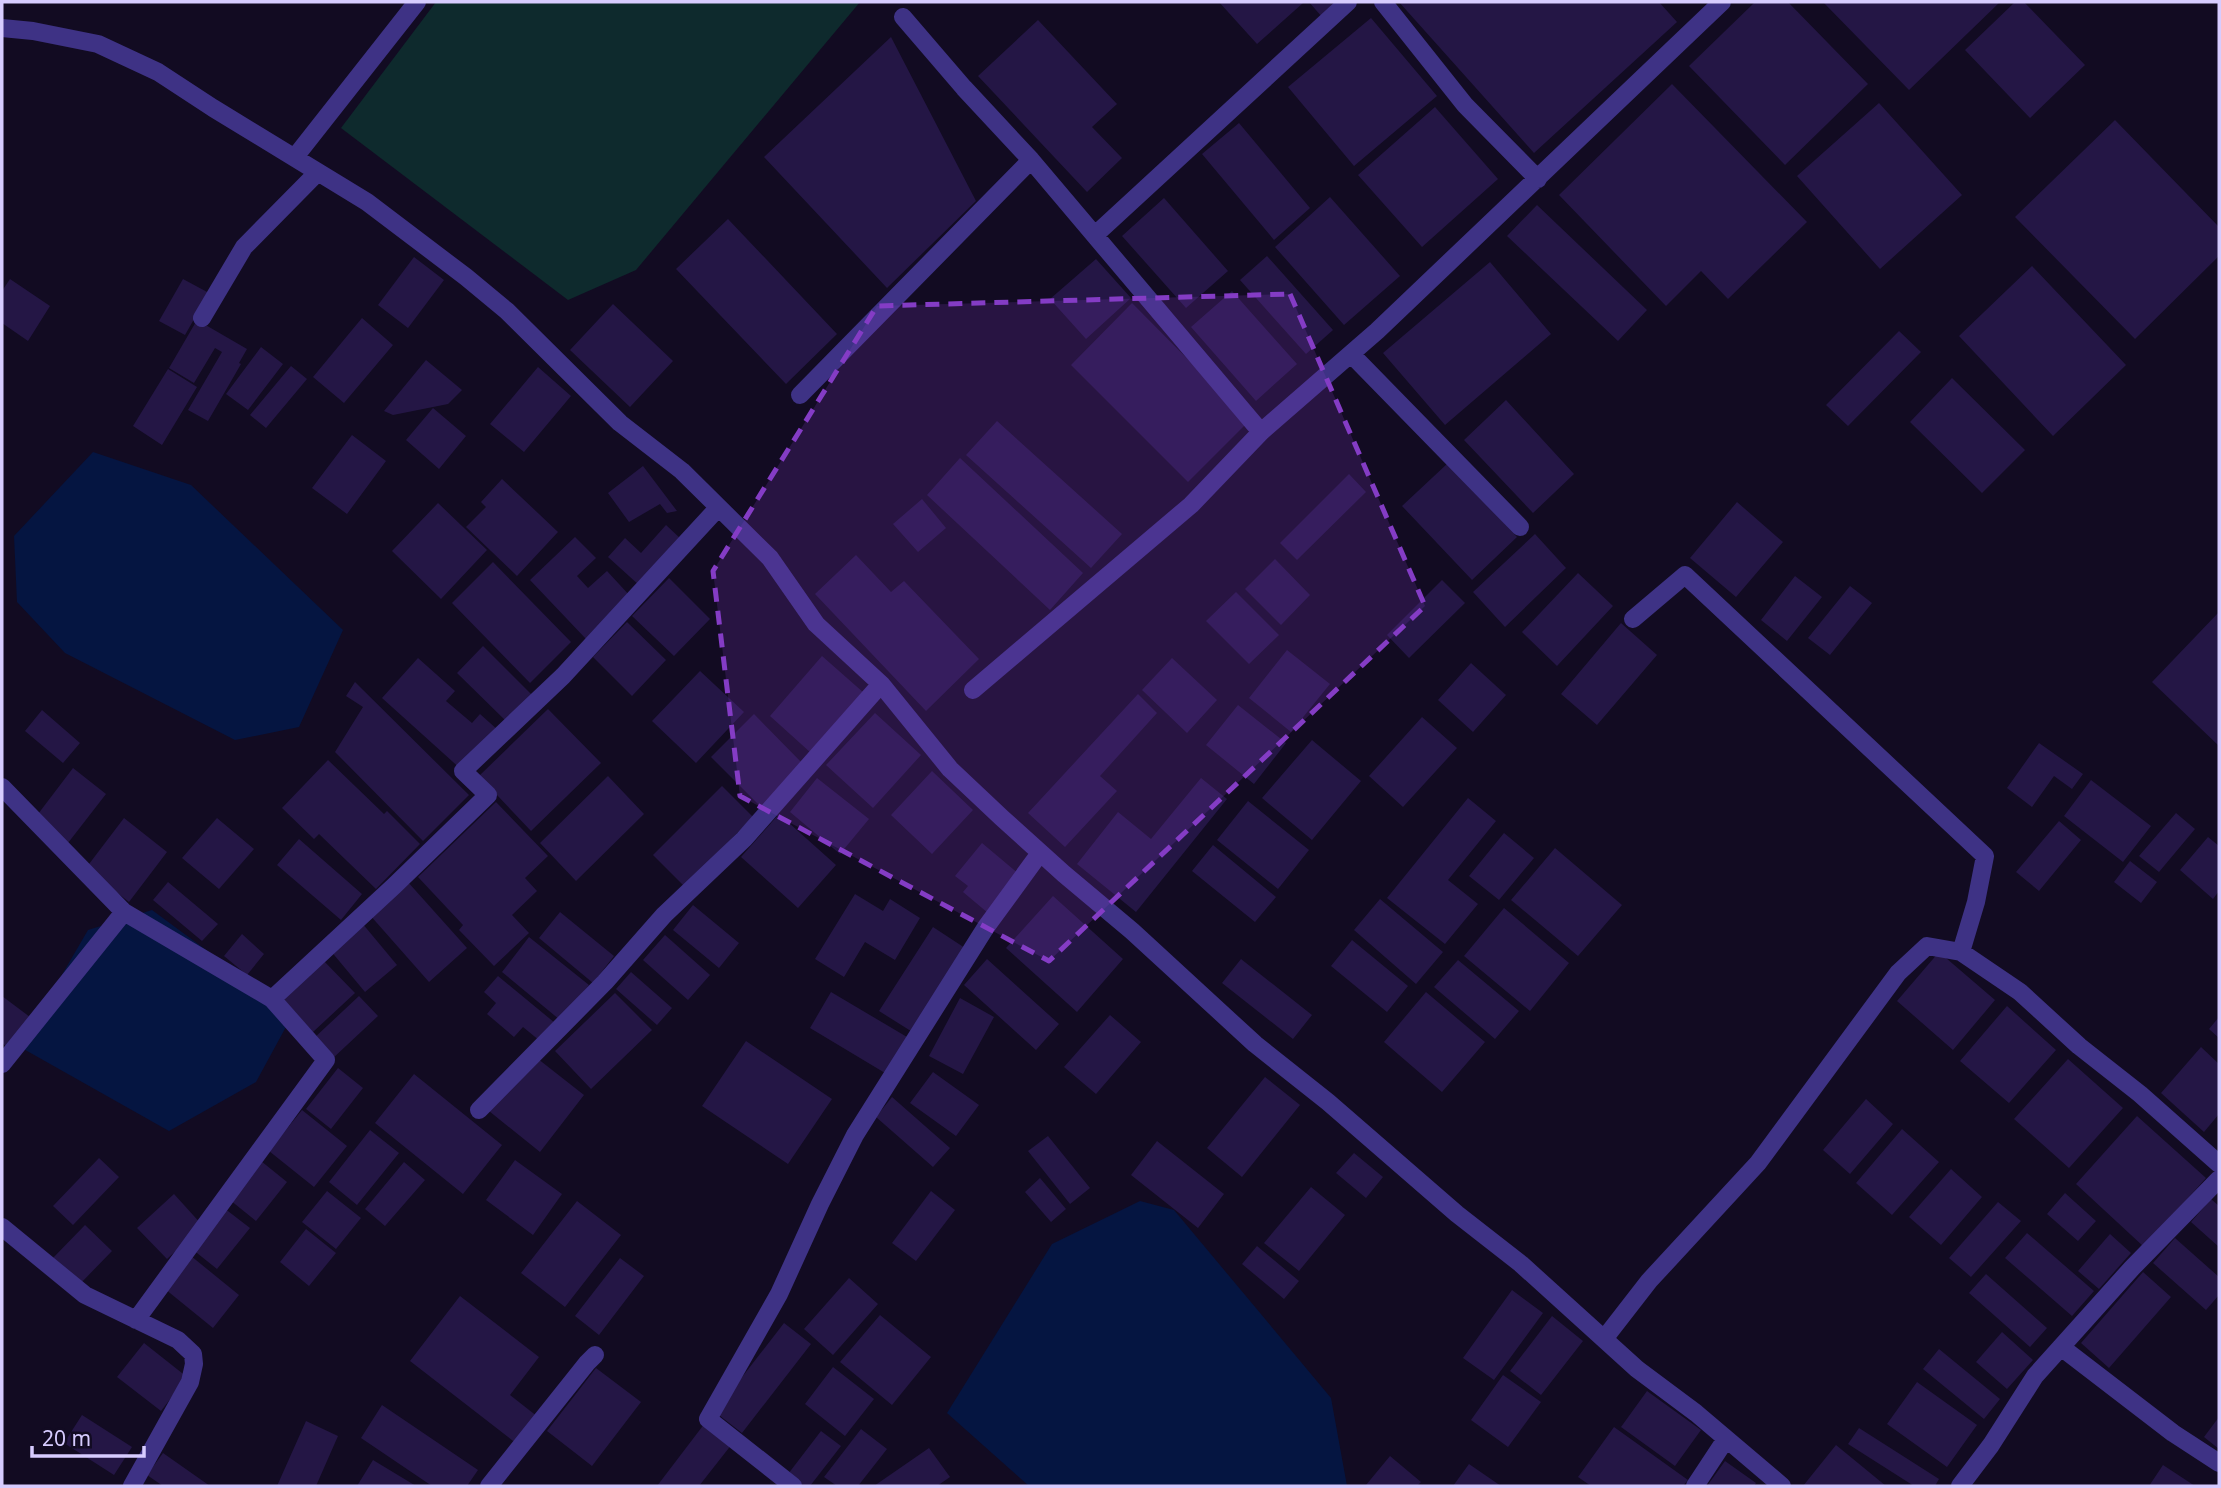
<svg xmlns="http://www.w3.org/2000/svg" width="2221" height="1488" viewBox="0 0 2221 1488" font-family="'Noto Sans',sans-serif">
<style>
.green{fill:#0e2a2d}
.water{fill:#051541}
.building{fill:#241645}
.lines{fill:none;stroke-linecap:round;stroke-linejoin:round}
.minor{stroke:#3e3285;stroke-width:18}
.marked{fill:#843cc5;fill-opacity:0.2;stroke:#843cc5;stroke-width:5;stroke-dasharray:14 9;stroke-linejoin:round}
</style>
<rect width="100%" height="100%" fill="#120b22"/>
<path class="green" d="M436,2H860L636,270L568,300L341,128Z"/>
<path class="water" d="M93,452L191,485L343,630L299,727L235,740L65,653L17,602L14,536Z
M152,910L293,1014L256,1082L169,1131L20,1047L88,930Z
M1140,1201L1174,1210L1331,1398L1347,1486H1029L947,1413L1052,1244Z"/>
<path class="building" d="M1219,2H1301L1303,3L1257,44Z
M1309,2H1338L1322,17Z
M1399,2H1659L1677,22L1534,153Z
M1755,2H1788L1868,84L1785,165L1689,66Z
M1823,2H2000L1909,90Z
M2015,2H2024L2085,65L2030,118L1965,50Z
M1371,18L1437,96L1354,166L1288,87Z
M1038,20L1117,104L1092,127L1122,158L1087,192L978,76Z
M891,37L976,201L887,288L764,157Z
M1672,84L1807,222L1728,299L1701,271L1666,306L1559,195Z
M1879,103L1962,195L1880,269L1797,176Z
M1435,107L1498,179L1422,247L1358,175Z
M2115,120L2219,227V256L2135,339L2015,217Z
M1239,123L1310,208L1274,240L1202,154Z
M1330,197L1400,276L1344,325L1275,247Z
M1164,198L1228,271L1186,308L1122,236Z
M1537,205L1647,310L1618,341L1507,236Z
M728,219L837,334L786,384L676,269Z
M1267,256L1333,330L1306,354L1240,280Z
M414,257L444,280L408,328L378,305Z
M1096,259L1131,298L1086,339L1050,299Z
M1490,262L1551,334L1445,425L1383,353Z
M2032,266L2126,365L2053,436L1959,336Z
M10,279L50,306L28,341L2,323V291Z
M183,279L209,293L185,335L159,321Z
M1232,291L1297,364L1256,401L1191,327Z
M1132,303L1249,421L1188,482L1071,365Z
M613,304L673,361L630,407L570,350Z
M362,318L393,345L344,403L313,377Z
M197,320L247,349L239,363L241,364L208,421L188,410L222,352L215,348L194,383L169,368Z
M1899,331L1921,352L1848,426L1826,405Z
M261,347L283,364L248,410L226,394Z
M426,360L462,390L448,404L393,415L384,411Z
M291,366L307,379L266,428L250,415Z
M538,367L571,396L524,452L490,424Z
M168,369L197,387L162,445L133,426Z
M1952,378L2025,450L1982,493L1910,422Z
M1506,400L1574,474L1533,513L1464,440Z
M433,408L466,436L439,469L406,440Z
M997,421L1122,534L1091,568L966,455Z
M352,435L386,461L347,514L312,488Z
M960,458L1083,573L1050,610L927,495Z
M1448,463L1517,537L1472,580L1402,506Z
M643,466L677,511L667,513L660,504L629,522L608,493Z
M1349,474L1366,492L1297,560L1280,543Z
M502,479L558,532L517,576L466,527L486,507L481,502Z
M922,499L946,528L918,552L893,524Z
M1737,502L1783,542L1736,597L1690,558Z
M438,503L487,550L441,599L392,551Z
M666,525L681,539L640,586L608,557L625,538L641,553Z
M1535,534L1566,568L1505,627L1473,592Z
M575,537L596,558L577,576L588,588L607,571L631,597L586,639L530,580Z
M856,555L891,592L904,581L979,659L926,711L815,594Z
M1275,559L1310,595L1281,625L1245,589Z
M493,562L571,642L530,683L452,603Z
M1578,573L1613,606L1557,666L1522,632Z
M1795,576L1822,597L1787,641L1761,620Z
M669,578L710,619L674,656L632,616Z
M1442,580L1465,603L1409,658L1387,635Z
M1850,586L1872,603L1830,655L1808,638Z
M1236,592L1279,635L1249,664L1206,621Z
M2219,612V746L2152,682Z
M627,622L666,660L632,696L593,657Z
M1621,623L1657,655L1597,725L1561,694Z
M483,646L534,697L509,724L457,673Z
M1287,650L1330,684L1291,732L1249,698Z
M822,656L864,693L811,753L770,716Z
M418,658L455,691L446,701L472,723L480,714L499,731L463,771L382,698Z
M1172,658L1217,700L1187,733L1142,690Z
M1471,663L1506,695L1473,732L1438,700Z
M700,671L744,712L696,763L652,721Z
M355,682L469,795L423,841L335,752L363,707L346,696Z
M1138,694L1157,713L1100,776L1117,791L1065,847L1028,813Z
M1238,705L1286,743L1254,784L1206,745Z
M548,709L601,763L531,831L479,776Z
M42,710L80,743L63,763L25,731Z
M875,713L921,755L873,808L826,765Z
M754,714L804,765L761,807L711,757Z
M1422,717L1457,748L1403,807L1369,776Z
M1312,740L1361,781L1312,840L1262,798Z
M2039,743L2083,774L2072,789L2054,776L2032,807L2007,788Z
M328,760L384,814L387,811L420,844L376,889L319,834L314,839L282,808Z
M73,768L106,794L68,843L35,818Z
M932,771L973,810L932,854L891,815Z
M608,776L644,814L576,881L540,843Z
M817,778L869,819L840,854L790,812Z
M1201,778L1227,799L1136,912L1077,864L1118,812L1151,839Z
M2091,780L2151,826L2123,862L2064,816Z
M722,786L753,817L684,886L653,855Z
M1468,798L1496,821L1448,880L1478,904L1445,944L1387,898Z
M1248,801L1309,850L1278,889L1217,840Z
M496,802L548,856L525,878L537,891L512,915L529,933L494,966L459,930L463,925L418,877Z
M2176,813L2195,829L2159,872L2139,856Z
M779,814L836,865L798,908L741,857Z
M124,818L167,852L129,902L86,868Z
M217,818L254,849L219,889L182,858Z
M2059,821L2081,840L2039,891L2016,872Z
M1504,833L1534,858L1499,900L1469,876Z
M2208,837L2219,846V891L2213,899L2180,870Z
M299,839L362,894L341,920L277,865Z
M982,843L1020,875L988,913L963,892L968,886L955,876Z
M1213,845L1276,897L1255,922L1192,871Z
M1555,848L1622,905L1578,956L1511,900Z
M2130,861L2157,882L2141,903L2114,882Z
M407,881L467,948L429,982L369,914Z
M168,882L218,924L202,941L153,900Z
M855,894L883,911L890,899L920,918L895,960L865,942L844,977L815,959Z
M1053,896L1123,959L1077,1012L1006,948Z
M1380,899L1443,952L1416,984L1354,930Z
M693,905L739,943L719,968L673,930Z
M1504,908L1569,963L1530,1011L1464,956Z
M560,912L614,956L593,983L539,938Z
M362,923L397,965L365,992L330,950Z
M933,927L968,950L914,1033L879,1011Z
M242,934L264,954L247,975L224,956Z
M665,935L710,975L688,1000L643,960Z
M529,937L589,985L560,1020L502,972Z
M1352,940L1408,986L1387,1012L1331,966Z
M1939,952L1995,1000L1953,1050L1897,1001Z
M322,959L355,993L313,1032L282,998Z
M987,959L1059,1024L1036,1050L964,985Z
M1241,959L1312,1015L1293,1039L1222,983Z
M1458,960L1519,1011L1495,1039L1434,987Z
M631,972L672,1008L657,1025L616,989Z
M498,976L555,1023L540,1041L523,1027L514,1037L487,1014L496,1003L484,992Z
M831,992L907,1037L885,1073L810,1028Z
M1426,992L1485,1042L1442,1092L1384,1042Z
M615,993L652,1030L591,1089L555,1051Z
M2,996L30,1017L7,1047L2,1043Z
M359,996L378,1016L331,1060L312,1040Z
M960,998L994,1017L963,1074L929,1056Z
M2007,1006L2056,1050L2009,1103L1960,1061Z
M1110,1015L1141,1042L1096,1094L1064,1067Z
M2219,1017V1038L2209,1029Z
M746,1041L832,1099L788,1164L702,1106Z
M2201,1047L2219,1064V1114L2204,1132L2161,1093Z
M533,1055L584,1095L540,1152L489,1111Z
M2068,1059L2123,1108L2069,1168L2014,1119Z
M338,1068L363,1088L331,1129L306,1109Z
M933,1072L979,1105L956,1136L910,1103Z
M414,1074L502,1145L463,1194L375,1123Z
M1265,1077L1300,1105L1242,1177L1207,1148Z
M892,1097L950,1148L933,1167L876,1117Z
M1866,1099L1893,1124L1850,1174L1823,1150Z
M302,1110L347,1146L314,1187L269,1151Z
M2137,1116L2206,1178L2144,1247L2076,1184Z
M1902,1129L1939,1162L1892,1215L1856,1183Z
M370,1130L399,1153L357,1205L329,1182Z
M1048,1136L1090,1188L1070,1204L1028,1151Z
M1157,1141L1224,1194L1198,1228L1131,1175Z
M1354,1153L1383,1177L1366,1198L1336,1173Z
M99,1158L119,1177L73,1225L53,1206Z
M515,1160L562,1194L533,1235L486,1200Z
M261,1161L287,1182L256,1221L230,1200Z
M404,1162L425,1180L385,1226L365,1209Z
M1951,1169L1982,1197L1941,1245L1909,1217Z
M1040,1178L1066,1209L1051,1222L1025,1192Z
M1311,1187L1345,1215L1299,1271L1264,1243Z
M327,1191L361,1218L336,1249L302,1222Z
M931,1191L955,1210L916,1261L892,1243Z
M2065,1193L2096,1221L2078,1241L2047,1214Z
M174,1194L203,1226L167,1259L137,1228Z
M2211,1199L2219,1206V1247L2191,1222Z
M577,1201L621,1235L565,1307L521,1273Z
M1998,1202L2021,1221L1971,1277L1949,1258Z
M224,1208L250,1228L217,1269L192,1249Z
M85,1225L112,1251L79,1285L52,1259Z
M306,1229L336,1253L309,1286L280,1262Z
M2027,1233L2094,1291L2072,1316L2005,1258Z
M2110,1234L2131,1253L2099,1289L2078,1271Z
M2175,1238L2219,1277V1295L2206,1310L2153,1263Z
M1257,1246L1299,1281L1284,1299L1242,1264Z
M191,1256L239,1295L213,1328L165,1289Z
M620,1258L644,1276L599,1335L575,1316Z
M2143,1272L2171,1297L2109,1368L2081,1343Z
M1986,1274L2047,1328L2030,1347L1969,1293Z
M849,1278L878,1304L833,1355L804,1329Z
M1512,1290L1543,1313L1494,1380L1463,1358Z
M460,1296L539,1357L510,1395L538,1417L517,1444L410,1361Z
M880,1315L931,1357L892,1405L840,1362Z
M1552,1316L1583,1341L1541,1395L1510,1371Z
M784,1323L811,1344L742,1433L715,1412Z
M2002,1332L2033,1360L2007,1389L1976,1362Z
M144,1343L187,1377L161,1411L117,1377Z
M1939,1349L2000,1399L1984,1419L1923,1369Z
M833,1367L874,1399L845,1436L805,1404Z
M596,1368L641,1402L592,1466L547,1431Z
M1503,1375L1541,1402L1508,1447L1471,1420Z
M1917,1382L1977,1425L1947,1467L1887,1424Z
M1647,1391L1701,1430L1675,1466L1621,1427Z
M382,1405L478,1470L467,1486H432L361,1438Z
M82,1415L132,1447L114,1475L64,1443Z
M2219,1417V1449L2204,1437Z
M306,1421L338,1436L316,1486H277Z
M705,1423L732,1444L699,1486H657Z
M1614,1427L1688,1480L1683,1486H1591L1578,1477Z
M1859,1428L1939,1479L1935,1486H1914L1848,1444Z
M861,1429L887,1449L858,1486H837L824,1477Z
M821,1431L841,1446L810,1486H795L785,1478Z
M1836,1445L1886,1486H1803Z
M929,1448L950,1477L937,1486H874Z
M163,1453L210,1486H163L147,1475Z
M1390,1456L1421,1482L1417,1486L1366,1485Z
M373,1460L416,1486H357Z
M1725,1461L1756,1483L1754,1486H1707Z
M1469,1464L1501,1486H1453Z
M2163,1465L2195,1486H2149Z"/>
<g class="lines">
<path class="minor" d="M1383,2L1465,105L1538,179
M903,17L964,88L1031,160L1261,432
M2,28L33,31L98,44L158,72L213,108L367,202L466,277L507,311L620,423L682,471L770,558L816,624L881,684L950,769L1002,818L1064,874L1132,931L1255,1044L1328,1102L1457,1214L1521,1264L1637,1369L1696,1413L1782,1486
M295,157L417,2
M1095,235L1348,2
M202,318L244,247L318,172
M1351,354L1520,527
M800,395L1031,160
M1633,619L1685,575L1985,856L1976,902L1961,952
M973,690L1191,505L1261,432L1377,331L1722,2
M2,787L124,912L272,999
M2,1064L124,912
M479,1110L605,982L664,915L744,839L881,684
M2,1227L85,1295L178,1340L193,1354L194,1364L190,1382L132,1486
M136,1320L326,1060L272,999L394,886L488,795L463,771L563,676L718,508
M1604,1339L1649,1281L1758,1163L1898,973L1927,946L1961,952L2020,992L2079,1046L2140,1094L2219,1164
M2061,1347L2173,1433L2219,1463
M489,1486L587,1363L595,1355
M793,1486L708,1419L779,1294L820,1204L855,1135L986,927L1040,853
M1695,1486L1726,1439
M1960,1486L1991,1445L2035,1376L2132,1268L2219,1179"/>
</g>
<path class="marked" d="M1290,294L1425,606L1049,961L740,796L713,571L877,306Z"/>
<rect width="2221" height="1488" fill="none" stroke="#d7ccff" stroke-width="7"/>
<path d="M32 1446v10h112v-10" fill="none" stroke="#d7ccff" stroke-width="3.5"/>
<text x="42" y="1446" font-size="21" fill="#d7ccff" stroke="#120b22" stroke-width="5" paint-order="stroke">20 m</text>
</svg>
